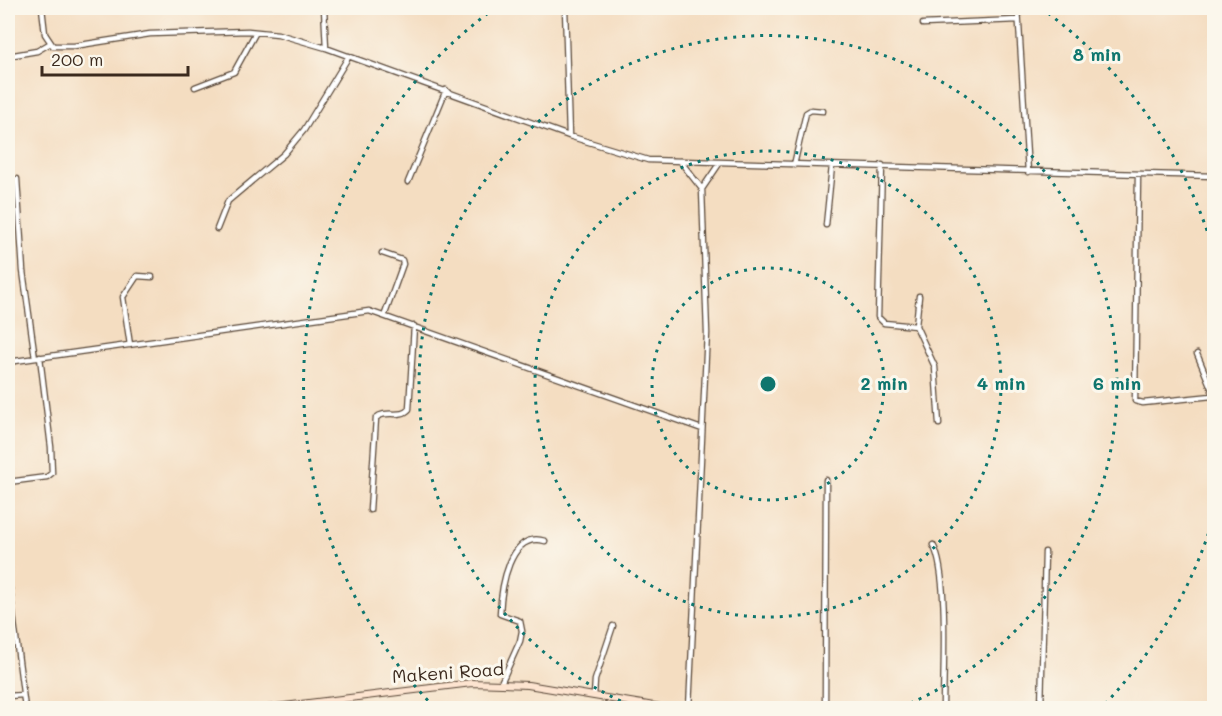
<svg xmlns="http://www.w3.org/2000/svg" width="1222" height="716" viewBox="0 0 1222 716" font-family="Mali,sans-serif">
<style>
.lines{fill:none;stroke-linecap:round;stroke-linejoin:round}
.minor-casing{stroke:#574536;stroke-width:7}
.secondary-casing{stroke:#574536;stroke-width:8}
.minor{stroke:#fff;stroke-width:4.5}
.secondary{stroke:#fde4d0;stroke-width:6}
.ring{fill:none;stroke:#0f766e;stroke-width:3;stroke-dasharray:3 6}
.labels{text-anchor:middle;stroke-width:6;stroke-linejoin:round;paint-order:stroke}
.street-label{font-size:18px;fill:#3b2a1e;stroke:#fbf7ec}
.centre{fill:#0f766e;stroke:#fbf7ec;stroke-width:3}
.ring-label{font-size:18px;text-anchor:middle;font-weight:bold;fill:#0f766e;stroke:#fbf7ec;stroke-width:6;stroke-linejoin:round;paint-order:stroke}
</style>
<rect width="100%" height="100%" fill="#fbf7ec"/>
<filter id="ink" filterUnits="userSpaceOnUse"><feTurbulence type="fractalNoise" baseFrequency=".0167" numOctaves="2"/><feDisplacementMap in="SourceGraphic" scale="12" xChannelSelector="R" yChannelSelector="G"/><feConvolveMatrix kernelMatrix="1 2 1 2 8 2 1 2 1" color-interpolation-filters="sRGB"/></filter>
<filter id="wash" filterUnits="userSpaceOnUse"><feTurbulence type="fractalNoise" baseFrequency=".008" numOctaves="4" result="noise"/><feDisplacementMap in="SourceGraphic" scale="24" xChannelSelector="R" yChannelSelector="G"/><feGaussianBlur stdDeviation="1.35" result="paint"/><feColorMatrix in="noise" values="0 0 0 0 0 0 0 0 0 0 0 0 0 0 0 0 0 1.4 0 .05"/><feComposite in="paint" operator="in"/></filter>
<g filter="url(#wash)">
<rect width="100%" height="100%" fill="#f4ddc1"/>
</g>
<g filter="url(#ink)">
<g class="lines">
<defs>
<path id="minor" d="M42,8L45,34L53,46H74L150,34L248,31L278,34L326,48L569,136L648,160L1214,176
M324,8L326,48
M565,8L569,136
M1018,8L1028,172
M923,24L1018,20
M8,56L37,51L49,44
M195,87L234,72L256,32
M680,161L702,189
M794,165L806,113L811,110L823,111
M882,165L878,317L884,323L916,326
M1138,174L1135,401L1143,403L1212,396V390L1197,354
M17,179L23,271L35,358
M408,182L446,90
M826,225L832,166
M217,229L228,201L284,154L304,130L349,56
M382,253L402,260L403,264L385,314
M919,296L916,326L935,367L939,424
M130,345L123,297L137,276L152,277
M8,362L369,311L702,429
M8,482L47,477L52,473L51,447L40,357
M370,510L376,418C385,409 401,419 409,409L414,326
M933,545C949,572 943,673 943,708
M9,583L25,708
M501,683L520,641L522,631L520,621L500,614C501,589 509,530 545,541
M8,696L23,695
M594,696L595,680L613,626
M689,708L707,333L702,189L719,164
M825,708L826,480
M1041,708L1045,552"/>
<path id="secondary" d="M268,708L472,683L528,685L666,708"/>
</defs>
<use href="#minor" class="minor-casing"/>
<use href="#secondary" class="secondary-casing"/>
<use href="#minor" class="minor"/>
<use href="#secondary" class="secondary"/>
</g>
</g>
<g class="ring">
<circle cx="768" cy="384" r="116"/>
<circle cx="768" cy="384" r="233"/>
<path d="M637 708A349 349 0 1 1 899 708"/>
<path d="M1214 516A465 465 0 0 1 1102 707M434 707A465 465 0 0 1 495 8M1041 8A465 465 0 0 1 1214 252"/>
</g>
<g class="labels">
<g class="street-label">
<text transform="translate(448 673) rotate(-4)" y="6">Makeni Road</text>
</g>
</g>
<circle cx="768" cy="384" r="9" class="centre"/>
<g class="ring-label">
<text x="1097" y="61">8 min</text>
<text x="884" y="390">2 min</text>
<text x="1001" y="390">4 min</text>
<text x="1117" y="390">6 min</text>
</g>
<rect width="1222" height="716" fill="none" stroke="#fbf7ec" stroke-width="30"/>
<path d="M42 66v9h146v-9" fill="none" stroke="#3b2a1e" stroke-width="3"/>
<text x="51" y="66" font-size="18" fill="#3b2a1e" stroke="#fbf7ec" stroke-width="4.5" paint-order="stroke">200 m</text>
</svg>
